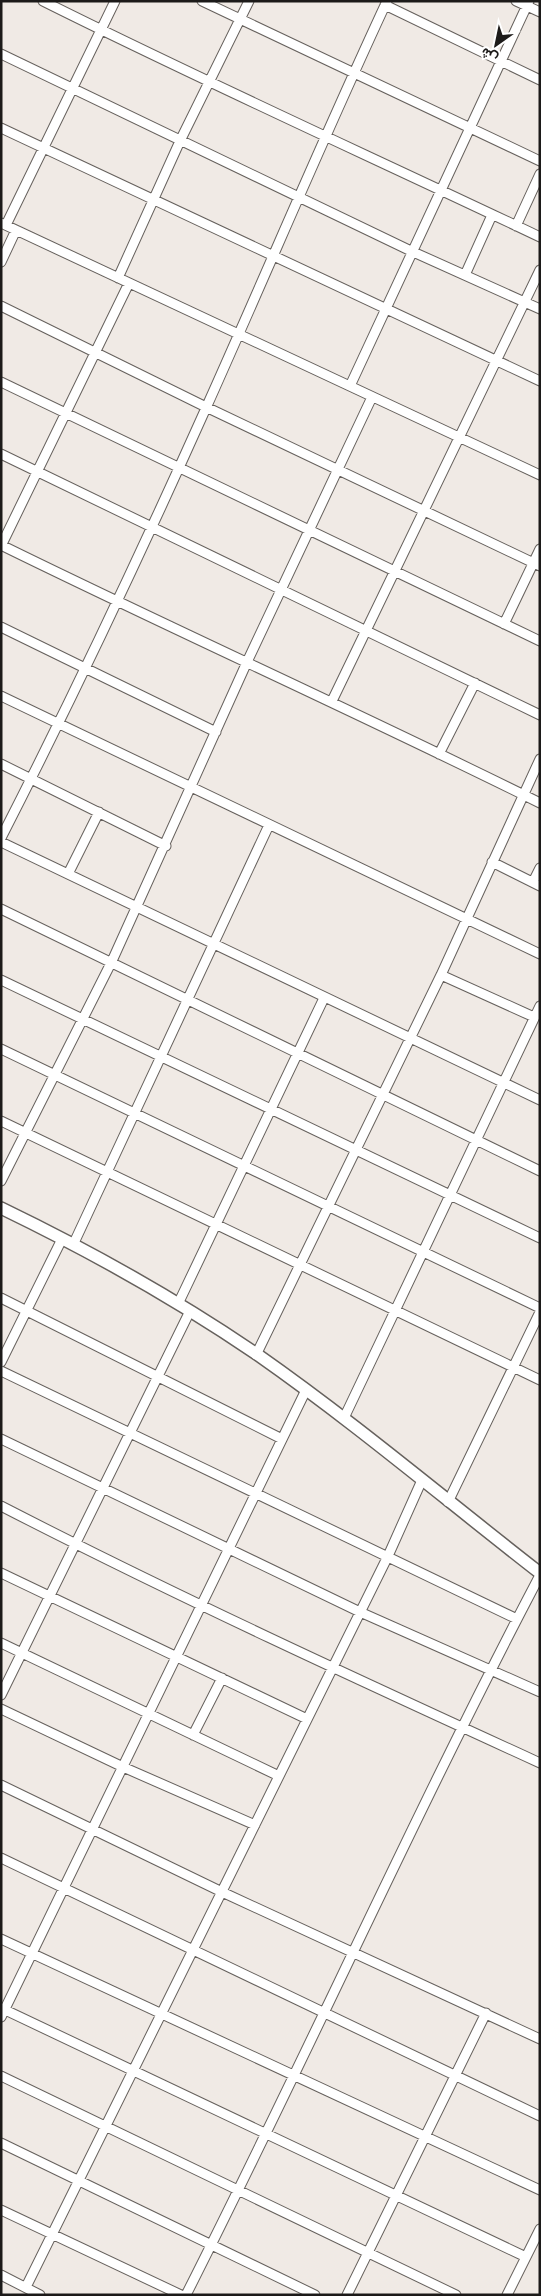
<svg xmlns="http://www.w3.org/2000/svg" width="541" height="2296" viewBox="0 0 541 2296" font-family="'Playfair Display',Vazirmatn,serif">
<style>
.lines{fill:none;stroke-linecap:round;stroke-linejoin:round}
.minor-casing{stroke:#66615d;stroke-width:11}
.major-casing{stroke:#66615d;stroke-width:14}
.minor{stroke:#fff;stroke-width:9}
.major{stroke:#fff;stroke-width:11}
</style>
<rect width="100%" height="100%" fill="#f0eae5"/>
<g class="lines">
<defs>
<path id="minor" d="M43,1C207,83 374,158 540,237
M202,1L540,161
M516,1L540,12
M385,5L540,80
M1,54L411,251L540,309
M1,128L540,381
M1,223L540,475
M6,225L115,1
M516,226L540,174
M1,262L16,230
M465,275L492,215
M118,278L180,141L249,1
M1,306L206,407L540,566
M1,382L540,641
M350,386L529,1
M1,454L540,715
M1,545C180,633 361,714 540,803
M1,546L129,283
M504,624L540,549
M1,627L216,732
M1,696L540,954
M332,701L540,270
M439,754L475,683
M1,764L166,846
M1,838C73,697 141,553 206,408C267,272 324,136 387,1
M1,842L540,1100
M492,862L540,886
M68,874L99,812
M533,882L540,868
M1,909L540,1171
M441,975L534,1017
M1,980L540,1238
M1,1049L540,1308
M1,1121L540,1380
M1,1181L112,961L247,662L372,397
M73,1245L269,825
M1,1298L282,1439
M178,1304L324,998
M256,1355L441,975L540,759
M1,1362L62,1239
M1,1371L517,1619
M344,1418L540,1006
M1,1439L360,1612L540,1692
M448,1502L540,1312
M1,1506C178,1597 359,1680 540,1763
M1,1573L307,1719
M1,1643L279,1776
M1,1695L190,1311
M1,1709L123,1767L255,1825
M193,1735L222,1678
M1,1785L222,1892L540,2039
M1,1858L540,2116
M1,1939L540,2190
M1,2008L526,2257
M1,2017L306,1390
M1,2076L456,2295
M1,2143L315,2295
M1,2210L181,2295
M1,2275L40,2295
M26,2287L388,1556L422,1480
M186,2295C307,2056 416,1811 540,1575
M347,2295L486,2013
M507,2295L540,2229"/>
<path id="major" d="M1,1208C90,1251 176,1299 258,1355C355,1423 446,1500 540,1573"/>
</defs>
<use href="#minor" class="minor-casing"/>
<use href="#major" class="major-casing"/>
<use href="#minor" class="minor"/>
<use href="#major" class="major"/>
</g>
<rect width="541" height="2296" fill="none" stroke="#1c1a19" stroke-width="5"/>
<g transform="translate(496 45) rotate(213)" stroke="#ffffff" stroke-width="4" paint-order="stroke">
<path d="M0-4L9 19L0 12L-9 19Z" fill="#1c1a19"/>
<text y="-8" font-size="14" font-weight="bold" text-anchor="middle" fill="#1c1a19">ش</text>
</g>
</svg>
